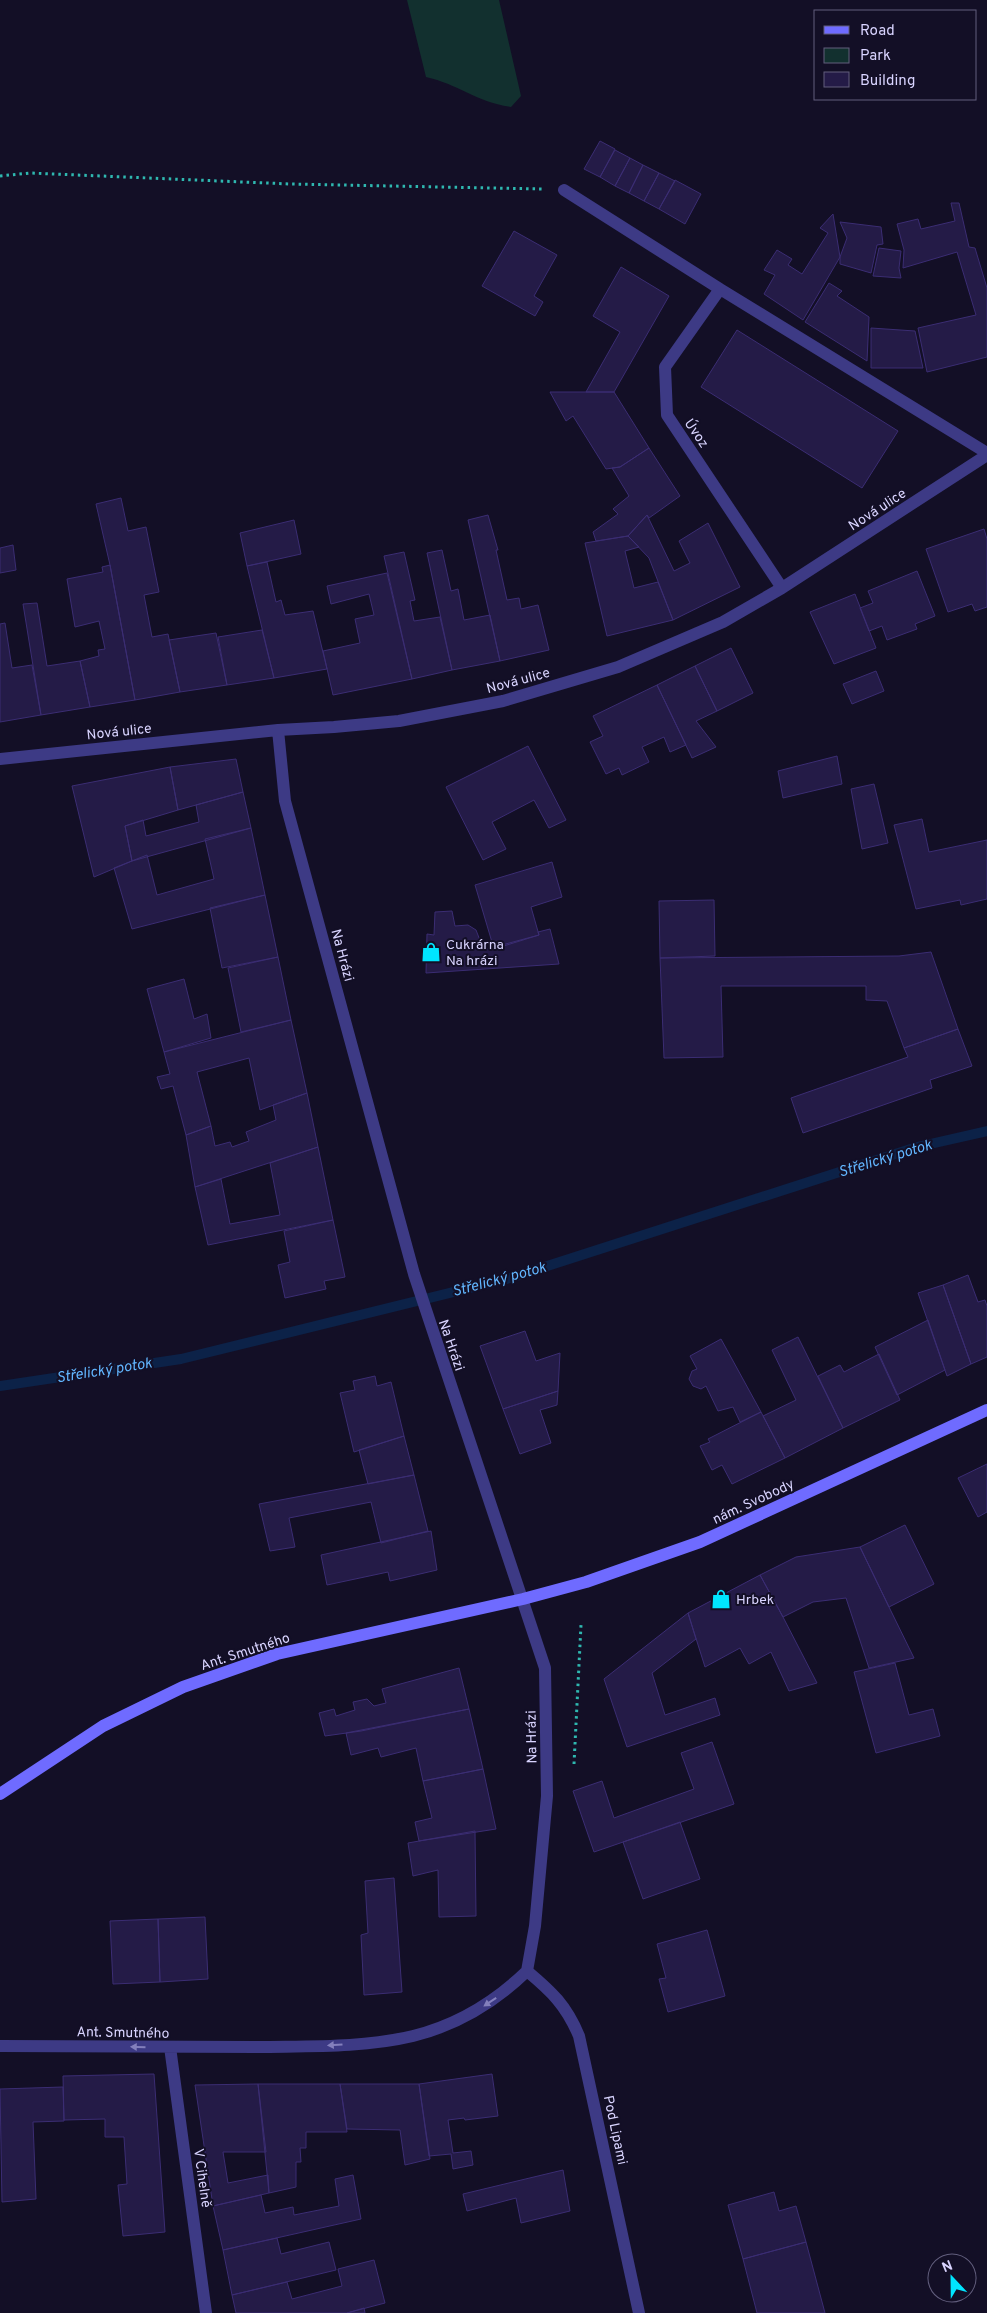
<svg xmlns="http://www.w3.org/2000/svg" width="987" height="2313" viewBox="0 0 987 2313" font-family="Overpass,sans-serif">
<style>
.green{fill:#12302f}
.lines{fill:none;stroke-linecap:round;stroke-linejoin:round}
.stream{stroke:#0c2248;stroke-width:10}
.building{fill:#241b47;stroke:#3b2d73}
.path{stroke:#2fb8b0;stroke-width:3;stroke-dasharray:2.5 4;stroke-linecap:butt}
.street{stroke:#3d3a85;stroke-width:12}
.secondary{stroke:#6f6bff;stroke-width:12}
.oneway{fill:#837fbc}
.labels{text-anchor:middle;stroke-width:4;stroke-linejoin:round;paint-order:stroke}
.street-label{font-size:14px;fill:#d9d4ff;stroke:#130f26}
.poi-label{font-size:14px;fill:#d9d4ff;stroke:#130f26;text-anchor:start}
.water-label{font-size:15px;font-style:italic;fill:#62b6ff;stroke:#130f26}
</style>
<rect width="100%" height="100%" fill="#130f26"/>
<path class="green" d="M407,0H499L521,96L511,107C476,102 458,84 426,77Z"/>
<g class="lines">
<path class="stream" d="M0,1386L181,1359L510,1278L917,1147L987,1131"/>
</g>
<path class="building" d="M600,141L615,149L600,177L584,169Z
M615,150L630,158L615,186L600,177Z
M630,158L643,165L629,193L615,186Z
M643,165L659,173L644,201L629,193Z
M659,173L675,181L659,209L644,201Z
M675,180L701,194L685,224L659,209Z
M951,203H959L969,247L975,248L987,288V357L927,372L918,328L976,315L957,252L903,268L904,250L897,224L918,219L921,229L955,221Z
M833,214L840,257L803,320L764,294L775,275L764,270L777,250L792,259L788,265L802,274L828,233L820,228Z
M840,222L881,227L883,244L877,245L871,273L840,264V257L847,238Z
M514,231L557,255L534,296L543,302L535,316L482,286Z
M879,248L901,251L899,268L901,278L873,276Z
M621,267L669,296L614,392H586L620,332L593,316Z
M829,283L842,291L837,296L869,317L867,361L805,322Z
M871,328L915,331L923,368H871Z
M737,330L898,431L862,488L701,387Z
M550,392H614L649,448L620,467L606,469L573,416L566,421Z
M649,448L680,496L649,518L647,515L628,536L596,541L593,532L618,514L613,509L629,496L612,468L620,467Z
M121,498L128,531L146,527L159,592L144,595L152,637L168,634L180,692L135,700L110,565L96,504Z
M488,515L498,550H496L507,600L519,598L521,609L538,605L549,650L500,661L468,520Z
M647,515L674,571L690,563L679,541L708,523L740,587L673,620L649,558L628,536Z
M294,520L301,554L247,566L240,533Z
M984,529L987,539V607L975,611L972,604L948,612L926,549Z
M628,536L639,547L625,551L634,588L658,582L673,620L607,636L585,543Z
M13,545L16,570L0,573V548Z
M442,550L451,591L458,589L464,620L490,615L500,661L452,670L427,553Z
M404,552L415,600L410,601L414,621L440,617L452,670L412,679L384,556Z
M267,562L276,602L281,600L285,615L313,611L327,669L274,678L247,566Z
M110,565L135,700L90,707L80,661L99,656L98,650L105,649L99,621L75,627L67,579L103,572L102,567Z
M917,571L935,616L915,624L917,629L887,640L882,626L869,631L860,608L873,603L868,591Z
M387,573L412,679L333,695L323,651L360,643L355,619L374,615L369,594L331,604L327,586Z
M855,594L876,648L834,664L810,612Z
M37,603L47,666L80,661L90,707L41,715L23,604Z
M5,623L12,668L32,665L41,715L0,722V624Z
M262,630L274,678L227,685L218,637Z
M216,633L227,685L180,692L169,640Z
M731,648L753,693L717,711L695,666Z
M695,666L717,711L696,721L716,747L692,758L657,685Z
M876,671L884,691L852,704L843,684Z
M657,685L686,745L670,752L664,737L642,747L649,762L622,775L619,768L606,774L590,742L603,736L593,716Z
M528,746L566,820L549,828L534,800L492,822L506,849L483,860L446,787Z
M837,756L842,784L783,798L778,771Z
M236,759L243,792L178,810L170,767Z
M170,767L178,810L125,826L132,861L94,877L72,786Z
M874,784L888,843L862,849L851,789Z
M243,792L251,828L132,861L125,826L143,820L146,836L199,822L196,805Z
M922,819L929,852L987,840V899L961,905L960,900L916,909L894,825Z
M251,828L265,895L132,929L114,868L147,855L157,895L214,879L205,839Z
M552,862L562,897L531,907L539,935L494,949L475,885Z
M265,895L278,957L222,968L210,908Z
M714,900L715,956L660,958L659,901Z
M452,911L455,926L468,925L476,930L481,943L487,949L539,935L538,932L550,929L559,964L426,973L427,934L434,935L435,912Z
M931,952L958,1029L904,1048L887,1001L866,1000V986H721L723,1057L664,1058L660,958L899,956Z
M278,957L291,1020L241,1032L228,968Z
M184,979L194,1019L207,1014L211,1038L164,1052L147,989Z
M291,1020L307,1093L260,1110L249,1058L197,1072L211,1126L186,1135L173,1086L161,1089L157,1077L170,1074L164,1052Z
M958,1029L972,1066L930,1080L932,1088L803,1133L791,1098L908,1057L904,1048Z
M307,1093L318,1147L195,1187L186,1135L211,1126L215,1146L230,1142L232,1147L249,1141L246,1132L276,1120L273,1105Z
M318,1147L333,1220L208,1245L195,1187L221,1179L230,1224L280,1215L270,1163Z
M333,1220L345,1277L324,1281L326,1289L285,1298L278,1265L290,1262L284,1231Z
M968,1275L978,1302L985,1300L987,1306V1357L971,1364L943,1285Z
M943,1285L971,1364L947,1376L918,1293Z
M928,1320L945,1370L897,1395L875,1347Z
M525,1331L536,1361L560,1353L558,1391L503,1409L480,1346Z
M798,1337L843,1428L785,1458L763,1416L796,1400L772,1350Z
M721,1339L761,1412L740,1422L733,1407L718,1411L706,1386L701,1389L693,1386L689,1379L692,1371L697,1369L690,1356Z
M879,1354L900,1400L843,1428L818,1376L840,1365L844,1372Z
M375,1376L377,1386L391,1382L404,1436L354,1452L340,1393L355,1390L353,1381Z
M558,1391L557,1405L540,1410L551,1443L520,1454L503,1409Z
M761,1412L785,1458L732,1484L722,1465L712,1470L700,1446L710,1442L708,1439Z
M404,1436L414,1475L368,1484L359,1450Z
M987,1464V1512L978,1517L958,1478Z
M414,1475L428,1531L381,1543L371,1502L289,1518L295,1547L270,1551L259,1504Z
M905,1525L934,1584L889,1607L860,1547Z
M431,1531L437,1570L390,1581L388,1572L327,1585L321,1555Z
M860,1547L889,1607L914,1658L869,1668L846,1598L813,1602L783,1617L760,1575L796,1557Z
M760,1575L783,1617L817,1683L789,1691L771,1652L749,1664L740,1648L705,1667L688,1613Z
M688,1613L696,1639L652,1673L665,1715L715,1698L720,1715L627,1747L604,1679Z
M895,1663L909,1715L933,1709L940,1736L876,1753L854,1672Z
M459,1668L469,1709L361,1731L325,1736L319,1713L334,1709L336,1716L355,1710L353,1702L367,1699L374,1706L386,1703L382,1689Z
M469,1709L483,1769L423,1781L416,1748L381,1757L378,1748L351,1755L346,1733Z
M712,1742L734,1804L594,1852L573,1791L602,1781L614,1818L694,1789L681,1753Z
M483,1769L496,1829L419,1841L415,1822L432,1818L423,1781Z
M680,1822L700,1879L643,1899L623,1842Z
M475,1831L476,1916L439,1917L438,1870L413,1876L408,1843Z
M394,1878L402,1992L364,1995L361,1935L368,1933L365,1881Z
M205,1917L208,1979L160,1982L158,1919Z
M158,1919L160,1982L113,1984L110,1921Z
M707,1930L725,1996L668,2012L659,1979L666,1978L657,1944Z
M154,2074L165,2232L123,2236L118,2185L127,2184L124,2137H105V2119L64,2120L63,2076Z
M492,2074L498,2116L465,2120L464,2118L448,2120L453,2153L471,2151L473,2165L453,2169L451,2154L429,2156L419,2084Z
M258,2084H340L347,2132H306V2148H300L301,2162H296V2187L269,2193Z
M258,2084L266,2152H223L228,2183L268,2175L269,2193L213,2206L195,2085Z
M340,2084H419L430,2159L405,2165L400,2130L347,2129Z
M63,2087L64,2121L33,2122L36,2199L2,2202L0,2089Z
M563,2170L570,2211L521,2223L516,2198L467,2211L463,2194Z
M353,2175L361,2219L223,2250L213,2206L261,2195L265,2213L293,2207L294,2215L339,2206L335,2179Z
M774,2192L779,2211L796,2206L806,2242L743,2259L728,2205Z
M277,2238L281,2254L329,2242L336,2270L232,2295L223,2250Z
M806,2242L825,2313H757L743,2259Z
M374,2260L385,2303L347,2313H236L232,2295L287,2282L292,2299L342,2286L338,2269Z
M364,2308L365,2313H347Z"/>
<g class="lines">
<path class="path" d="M0,176L30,173L290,184L542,189
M574,1764L581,1625"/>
<path class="street" d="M564,190L720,289
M782,588L667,415L665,367L720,289L987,453
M278,730L285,801L414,1274L545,1668L547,1796L535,1926L527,1971
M0,759L278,730L334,727L399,721L503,701L618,667L723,622L782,588L987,455
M527,1971C552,1992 566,2005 579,2036L639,2313
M0,2046C86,2046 172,2047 258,2047C309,2046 363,2048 413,2036C457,2025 495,2002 527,1971
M170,2047L206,2313"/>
<path class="secondary" d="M0,1794L103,1726L183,1687L277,1654L523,1599L586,1582L700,1542L987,1410"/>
</g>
<defs><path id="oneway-solid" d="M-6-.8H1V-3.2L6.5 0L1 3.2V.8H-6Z" transform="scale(1.25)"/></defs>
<g class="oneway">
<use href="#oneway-solid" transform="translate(490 2002) rotate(146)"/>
<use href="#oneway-solid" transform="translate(335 2045) rotate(176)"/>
<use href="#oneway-solid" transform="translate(138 2047) rotate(-179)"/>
</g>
<defs>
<symbol id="shop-bare" viewBox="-9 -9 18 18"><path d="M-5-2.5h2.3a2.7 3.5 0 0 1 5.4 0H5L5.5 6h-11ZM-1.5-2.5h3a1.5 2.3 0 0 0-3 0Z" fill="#00e5ff" stroke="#130f26" stroke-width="2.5" paint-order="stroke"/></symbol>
</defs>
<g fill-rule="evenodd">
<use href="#shop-bare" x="417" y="938" width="28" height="28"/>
<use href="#shop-bare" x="707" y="1585" width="28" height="28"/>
</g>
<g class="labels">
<g class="street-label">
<text transform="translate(697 433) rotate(56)" y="5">Úvoz</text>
<text transform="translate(877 509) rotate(-33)" y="5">Nová ulice</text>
<text transform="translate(518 680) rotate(-15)" y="5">Nová ulice</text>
<text transform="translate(119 731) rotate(-6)" y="5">Nová ulice</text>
<text transform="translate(343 955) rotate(75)" y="5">Na Hrázi</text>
<text transform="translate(452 1345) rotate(71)" y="5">Na Hrázi</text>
<text transform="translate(753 1501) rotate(-25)" y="5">nám. Svobody</text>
<text transform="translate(245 1651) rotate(-18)" y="5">Ant. Smutného</text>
<text transform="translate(531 1737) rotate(-91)" y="5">Na Hrázi</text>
<text transform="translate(123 2032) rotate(1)" y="5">Ant. Smutného</text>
<text transform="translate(616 2130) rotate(78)" y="5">Pod Lipami</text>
<text transform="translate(203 2178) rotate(82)" y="5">V Cihelně</text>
</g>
<g class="poi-label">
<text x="446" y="949">Cukrárna<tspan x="446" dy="16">Na hrázi</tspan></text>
<text x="736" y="1604">Hrbek</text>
</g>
<g class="water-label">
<text transform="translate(885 1158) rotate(-17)" y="5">Střelický potok</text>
<text transform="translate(499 1279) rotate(-15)" y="5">Střelický potok</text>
<text transform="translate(104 1370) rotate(-9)" y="5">Střelický potok</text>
</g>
</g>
<rect x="814" y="10" width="162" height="90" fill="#130f26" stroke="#625e7d"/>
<rect x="824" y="26" width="25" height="8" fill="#6f6bff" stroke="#625e7d"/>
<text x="860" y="35" font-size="15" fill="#d9d4ff">Road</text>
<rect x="824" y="48" width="25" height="15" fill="#12302f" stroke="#625e7d"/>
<text x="860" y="60" font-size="15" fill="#d9d4ff">Park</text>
<rect x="824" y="72" width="25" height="15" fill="#241b47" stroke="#625e7d"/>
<text x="860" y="85" font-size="15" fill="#d9d4ff">Building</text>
<g transform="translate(952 2278) rotate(338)"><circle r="24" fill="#130f26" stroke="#625e7d"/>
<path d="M0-4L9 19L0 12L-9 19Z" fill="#00e5ff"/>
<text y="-8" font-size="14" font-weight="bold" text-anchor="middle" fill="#d9d4ff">N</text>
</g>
</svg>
